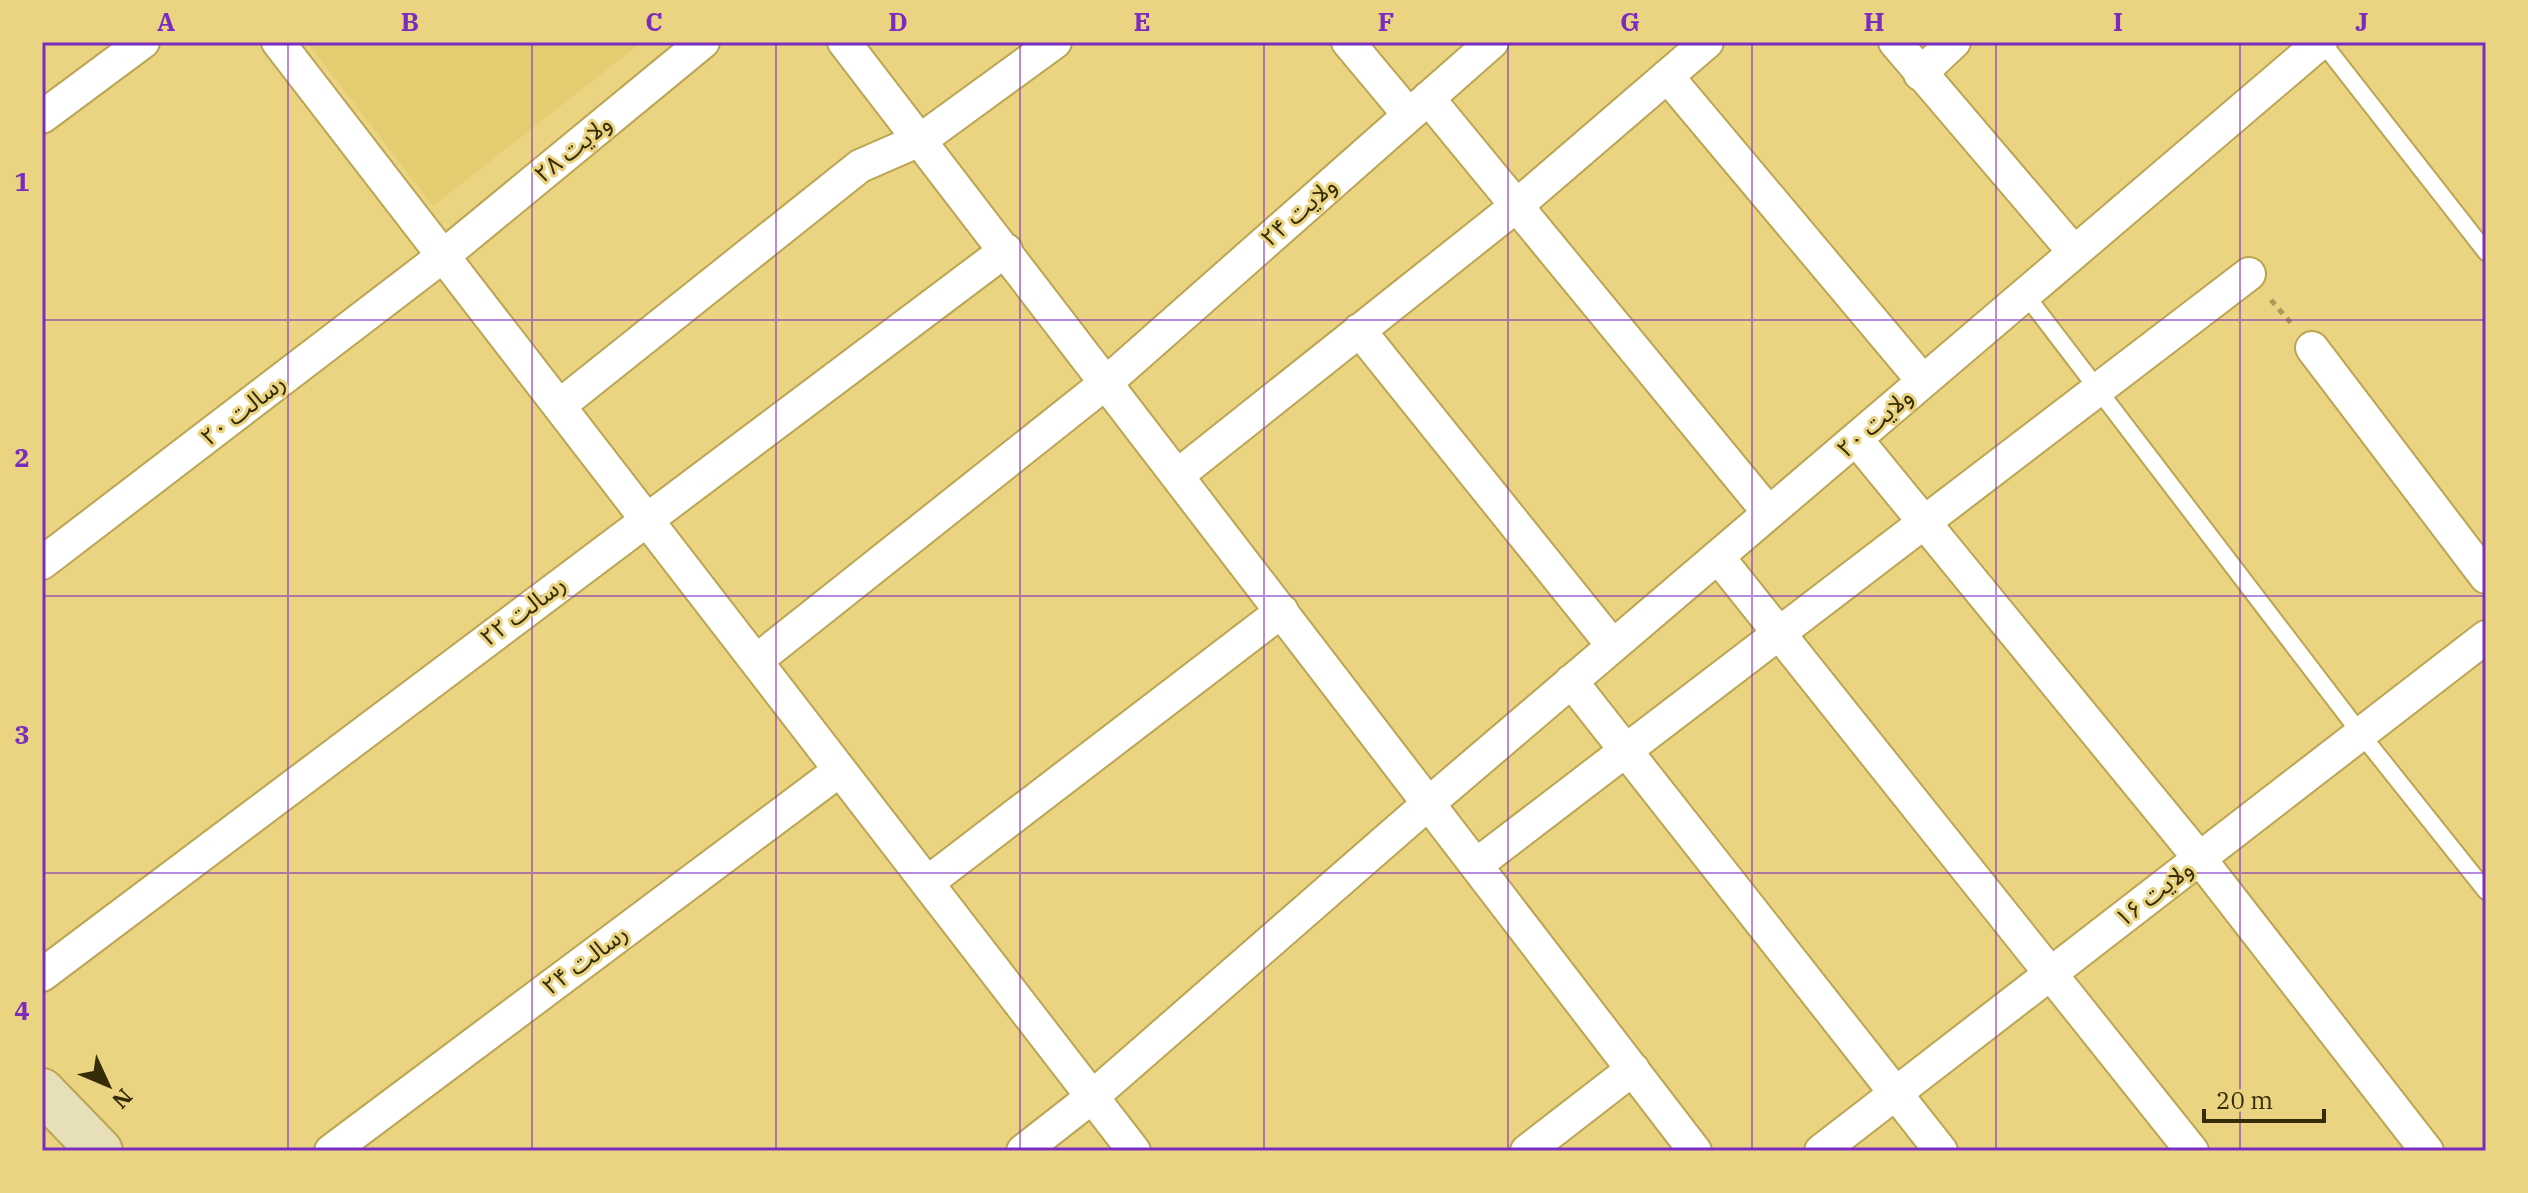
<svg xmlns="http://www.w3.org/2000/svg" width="2528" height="1193" viewBox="0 0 2528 1193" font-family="'IBM Plex Serif','Noto Sans Arabic',serif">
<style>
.built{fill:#e4cc70}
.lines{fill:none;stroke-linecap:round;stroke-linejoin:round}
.lane-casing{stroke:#bba553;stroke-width:20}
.street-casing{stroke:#bba553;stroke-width:36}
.secondary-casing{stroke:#bba553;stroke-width:48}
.path{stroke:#ac9b58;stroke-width:5;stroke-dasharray:6 6;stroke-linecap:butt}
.lane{stroke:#fff;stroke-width:16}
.street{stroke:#fff;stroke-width:32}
.secondary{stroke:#e7dfb8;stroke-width:44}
.grid{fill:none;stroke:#7b2cbf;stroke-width:2;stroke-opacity:0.55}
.labels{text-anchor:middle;stroke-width:6;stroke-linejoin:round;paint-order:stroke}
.street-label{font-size:24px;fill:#352c08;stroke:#ead481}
.neatline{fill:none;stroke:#7b2cbf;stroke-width:3}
.grid-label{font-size:26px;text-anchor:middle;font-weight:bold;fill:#7b2cbf}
</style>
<rect width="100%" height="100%" fill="#ead481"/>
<path class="built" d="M307,42H642L433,206Z"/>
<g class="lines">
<defs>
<path id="lane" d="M2322,42L2486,252
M2025,294L2361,734L2486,891"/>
<path id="street" d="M278,42L1134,1151
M844,42L1695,1151
M1348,42L1409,115
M1895,42L2074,252
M1920,74L1954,42
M1667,76L1923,381
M1428,98L1769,513
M42,117L143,42
M1359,330L1613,646
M2312,348L2486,577
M559,406L860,166L922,139L1055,42
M1856,439L2200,859L2427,1151
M1178,475L1515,207L1707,42
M1718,557L2192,1151
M42,563L443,256L703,42
M756,661L1107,382L1492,42
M1571,681L1941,1151
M1476,865L2249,274
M927,883L1282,611
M42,975L1006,250
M331,1151L840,770
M1023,1151L1092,1097L1429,803L2321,42
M1527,1151L1633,1069
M1821,1151L2486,637"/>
<path id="secondary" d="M42,1091L100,1151"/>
</defs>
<use href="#lane" class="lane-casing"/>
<use href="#street" class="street-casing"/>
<use href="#secondary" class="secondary-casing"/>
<path class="path" d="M2271,300L2291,323"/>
<use href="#lane" class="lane"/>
<use href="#street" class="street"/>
<use href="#secondary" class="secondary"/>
</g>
<path class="grid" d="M288,42V1151M532,42V1151M776,42V1151M1020,42V1151M1264,42V1151M1508,42V1151M1752,42V1151M1996,42V1151M2240,42V1151M42,320H2486M42,596H2486M42,873H2486"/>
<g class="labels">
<g class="street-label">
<text transform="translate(573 149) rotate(-39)" y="8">ولایت ۲۸</text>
<text transform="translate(1299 212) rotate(-41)" y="8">ولایت ۲۴</text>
<text transform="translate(243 410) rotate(-38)" y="8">رسالت ۲۰</text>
<text transform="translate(1875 423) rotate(-41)" y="8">ولایت ۲۰</text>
<text transform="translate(523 611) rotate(-37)" y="8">رسالت ۲۲</text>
<text transform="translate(2154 894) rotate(-38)" y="8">ولایت ۱۶</text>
<text transform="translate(585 960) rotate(-37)" y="8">رسالت ۲۴</text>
</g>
</g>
<rect width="2528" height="1193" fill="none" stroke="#ead481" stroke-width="88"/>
<g transform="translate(108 1085) rotate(134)" stroke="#ead481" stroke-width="6" paint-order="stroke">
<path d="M0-6L14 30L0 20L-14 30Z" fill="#352c08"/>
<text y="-12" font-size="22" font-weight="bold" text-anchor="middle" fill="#352c08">N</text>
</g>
<path d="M2204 1109v12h120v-12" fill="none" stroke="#352c08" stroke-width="4"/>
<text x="2216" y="1109" font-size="24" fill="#352c08" stroke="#ead481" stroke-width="6" paint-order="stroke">20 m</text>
<rect x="44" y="44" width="2440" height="1105" class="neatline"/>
<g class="grid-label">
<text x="166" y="31">A</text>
<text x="410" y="31">B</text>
<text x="654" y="31">C</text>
<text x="898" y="31">D</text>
<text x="1142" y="31">E</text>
<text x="1386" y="31">F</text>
<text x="1630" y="31">G</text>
<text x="1874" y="31">H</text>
<text x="2118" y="31">I</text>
<text x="2362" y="31">J</text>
<text x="22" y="191">1</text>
<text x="22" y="467">2</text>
<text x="22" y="744">3</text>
<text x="22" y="1020">4</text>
</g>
</svg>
